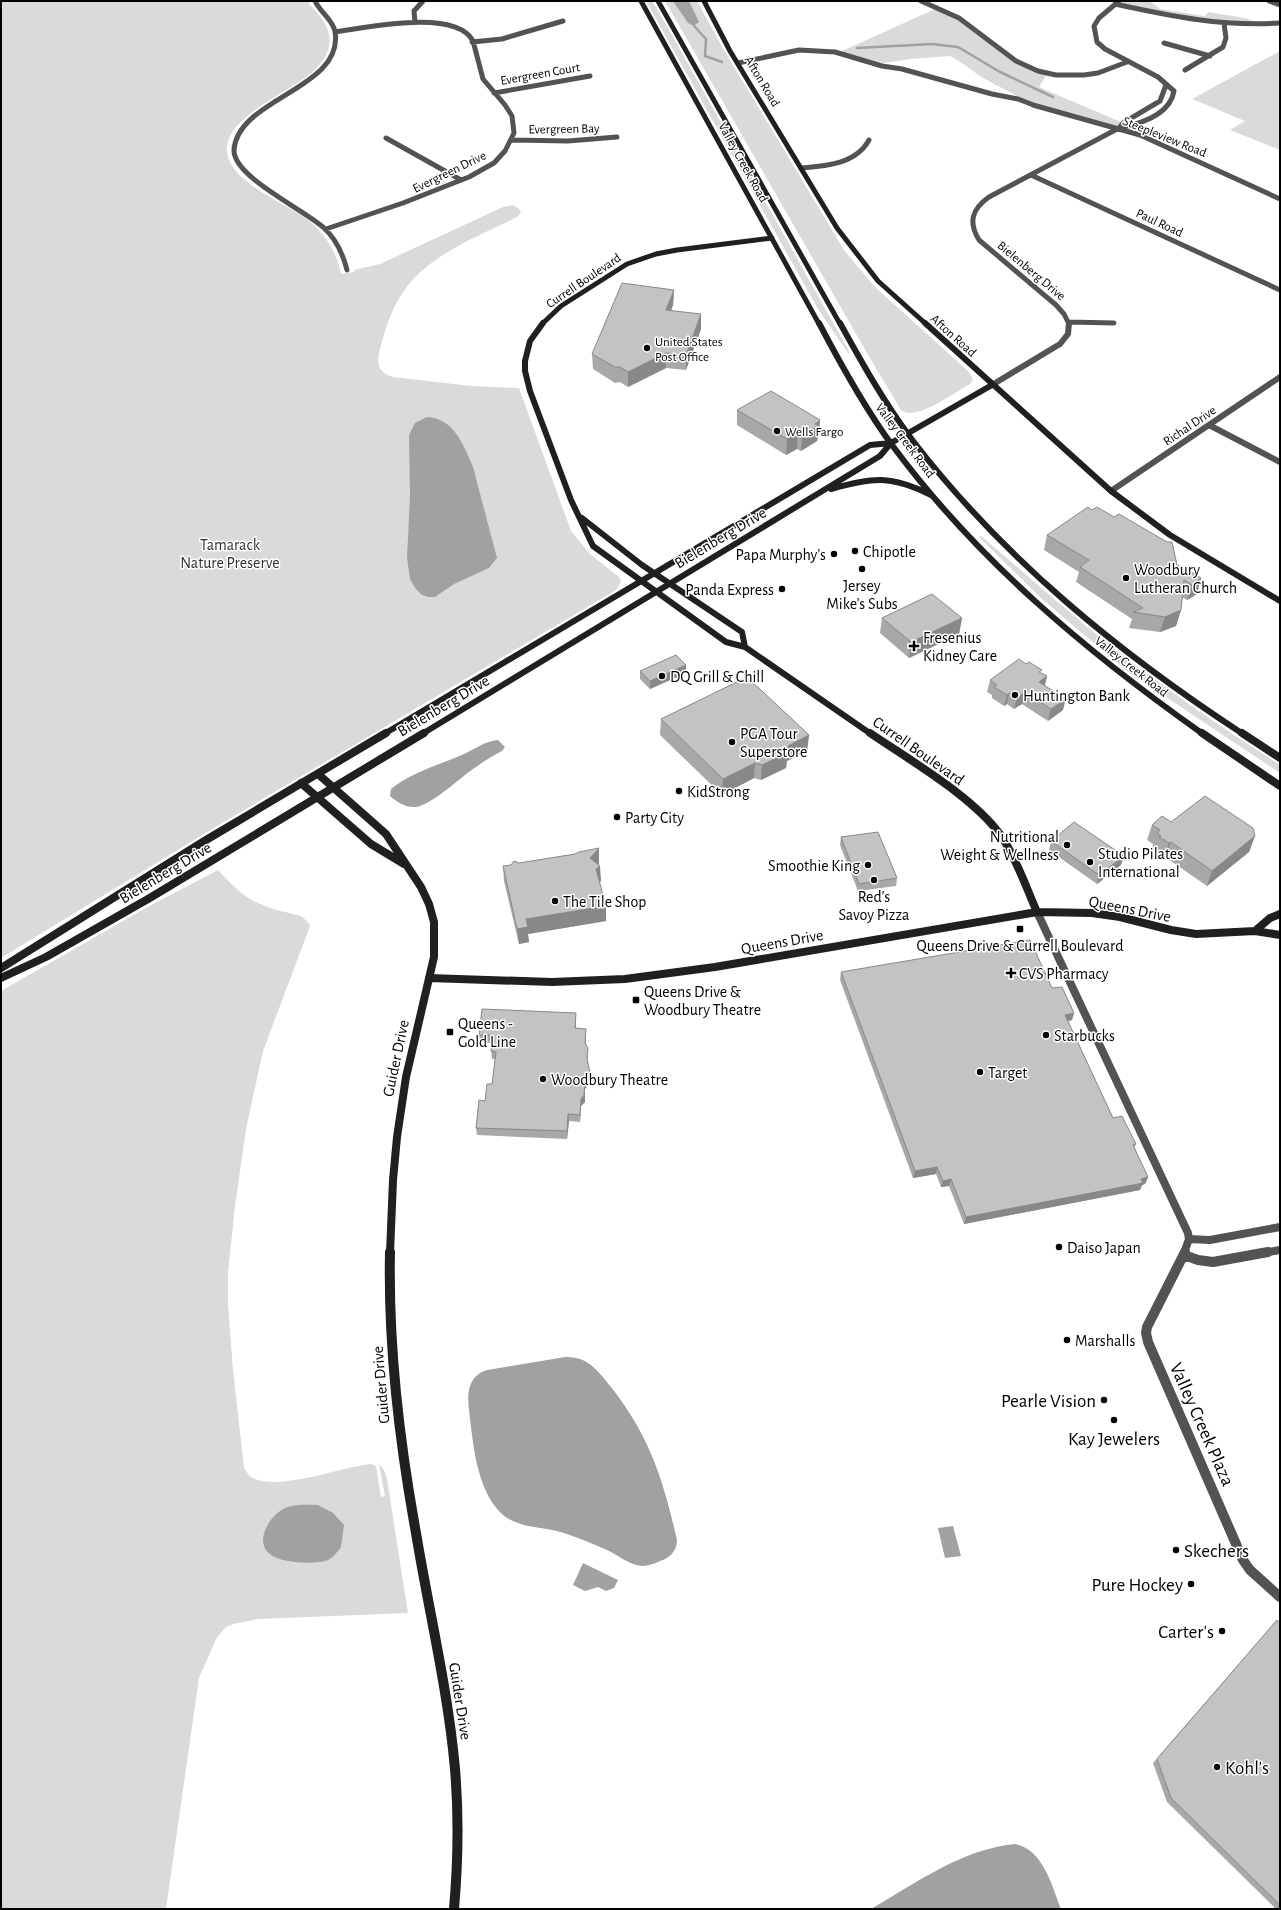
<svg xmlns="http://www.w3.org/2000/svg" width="1281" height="1910" viewBox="0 0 1281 1910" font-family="'Alegreya Sans',sans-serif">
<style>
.green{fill:#dadada}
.water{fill:#a1a1a1}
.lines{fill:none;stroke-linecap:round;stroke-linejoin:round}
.stream{stroke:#a1a1a1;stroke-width:2.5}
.street-far3{stroke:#535353;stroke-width:5}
.street-far2{stroke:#535353;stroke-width:6}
.street-far1{stroke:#535353;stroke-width:8}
.street{stroke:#535353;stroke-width:10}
.secondary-far3{stroke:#202020;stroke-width:5}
.secondary-far2{stroke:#202020;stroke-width:6}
.secondary-far1{stroke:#202020;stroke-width:8}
.secondary{stroke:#202020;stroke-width:10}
.wall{fill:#a8a8a8}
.shaded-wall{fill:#888}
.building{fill:#c3c3c3;stroke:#888}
.poi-dot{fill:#000;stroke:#fff;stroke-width:1.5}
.labels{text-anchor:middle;stroke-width:3;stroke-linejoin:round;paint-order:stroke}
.far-street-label{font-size:13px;fill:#000;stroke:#fff}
.far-poi-label{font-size:13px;fill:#000;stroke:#fff;text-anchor:start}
.street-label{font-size:16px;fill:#000;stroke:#fff}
.park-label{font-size:16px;fill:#313131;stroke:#fff}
.poi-label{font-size:16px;fill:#000;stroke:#fff;text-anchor:start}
.near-poi-label{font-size:19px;fill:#000;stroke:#fff;text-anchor:end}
.near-street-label{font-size:19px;fill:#000;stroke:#fff}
</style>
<rect width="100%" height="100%" fill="#fff"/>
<path class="green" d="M1,1H309V4C335,29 338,51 309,75C286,92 256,105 237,126C198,171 282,200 308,220C325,234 337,252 341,274L354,272V270L380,264L503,207L513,205L519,209L521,213L517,217C477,237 424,256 400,297C390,313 385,331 380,349C376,363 378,373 393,377L471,386L519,388L571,531L590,554L620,578L621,582L616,590L217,826L1,958Z
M646,1H652L663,19L850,353H848L818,309Z
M665,1H697L724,50L844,250L874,286L969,372L973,379L970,384C955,392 916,422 901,410L867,353Z
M1119,1H1150L1160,9L1205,16L1208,12L1245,18L1261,24L1224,23L1115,4Z
M937,8L959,18L1016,61L1047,74L1039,87L1123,123L1119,128L1038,107L981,77L965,65L950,56L910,59L884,63L838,53Z
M1280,51V150L1230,130L1245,121L1192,99Z
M981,536C1026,574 1070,614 1116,650C1168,691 1224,729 1280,765V773L1127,671L1042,599L979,537Z
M218,870C248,903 259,906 301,916L307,921L310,926L263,1051L246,1129L235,1206L228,1272V1304L233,1370L244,1468C247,1473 250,1477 255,1479C281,1490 342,1467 371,1464L376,1466L381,1497L385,1496L379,1464L384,1470L387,1479L408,1613L258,1619L233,1624L226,1627L217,1637L199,1678L166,1909H1V991L144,909Z"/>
<path class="water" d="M673,1H689L699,22L694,26L688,23Z
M427,417C454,418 464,446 473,467L497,558L489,568L454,584L435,597H429L422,595L415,588L410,579L407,558L410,497L409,435L415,423Z
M498,740L505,747L502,751C493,756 484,761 476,767C463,775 429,808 414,807C404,807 397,802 390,796L391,789C412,772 439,765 464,754C475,749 485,741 498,740Z
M565,1357C588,1356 598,1371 611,1387C650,1437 663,1479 677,1540C677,1548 673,1555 665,1559C658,1562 650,1566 642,1566C630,1565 619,1556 609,1551C594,1544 579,1538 564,1533C543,1526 517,1529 501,1513C476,1489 473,1442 469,1410C467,1393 468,1376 487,1370Z
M318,1505L333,1513L344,1525L341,1547C338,1551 333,1558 328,1560C315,1565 282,1563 271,1555C252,1542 271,1512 288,1507C297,1504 309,1505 318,1505Z
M953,1526L961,1556L945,1558L938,1528Z
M583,1563L618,1580L614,1588L606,1591L598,1587L585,1591L573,1585Z
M1015,1844C1043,1849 1052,1886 1061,1909H871C916,1883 962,1849 1015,1844Z"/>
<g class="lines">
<path class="stream" d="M694,26L706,39L705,56L722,62
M857,48L932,44L958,47L1000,72L1053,97"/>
<path class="street-far3" d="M315,1C320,12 332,19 335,31C345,89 237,98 234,150C233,177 305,210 324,228C336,239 343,254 347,270
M921,1L959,18L1016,61L1038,71L1056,75H1084L1098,73L1127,62
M1269,1L1280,5
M1115,4C1170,16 1223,27 1280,23
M415,22L414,11L423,1
M472,42L502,39L563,21
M1164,43L1210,56
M738,63L799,50L835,52L882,66L902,69L992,94L1018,99L1036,106
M1185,70L1223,47L1226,38L1224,23
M494,93L590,76
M1033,105L1140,135L1280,199
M1119,128L1123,123L1160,101L1166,85
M386,138L461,180
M512,140L568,141L617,137
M801,168C826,166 856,164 869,140
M1031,175L1280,290
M326,229L403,203L469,177L494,163L505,151L514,133L512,116L505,105L483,79L473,41C455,8 366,28 335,32
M1069,322L1114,323
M1069,324L1064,314L1056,305L979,240C968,222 972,209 989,197L1119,128C1140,124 1170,115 1174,91L1158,77L1105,49L1097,42L1094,26L1099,18L1119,1"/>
<path class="street-far2" d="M992,385L1060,344L1068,334L1069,323
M1209,425L1280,462
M1111,491L1280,377"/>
<path class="street-far1" d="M1037,912L1188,1233L1189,1239L1184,1253
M1189,1239L1210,1240L1280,1227
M1263,1253L1280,1250"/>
<path class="street" d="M1185,1252L1147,1327L1146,1333L1148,1342L1243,1560L1250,1570L1280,1597
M1184,1255L1198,1260L1213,1262L1268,1252"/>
<path class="secondary-far3" d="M641,1L819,324
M658,1L840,324
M704,1L730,51L837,228L878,281L926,324
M542,324L561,306L627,264L656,254L677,250L772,238"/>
<path class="secondary-far2" d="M543,323L530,341L525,361V371L530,391L571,500L593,546L726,642L745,647L871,734
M819,323C841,365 864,407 892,445C977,560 1087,652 1203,734
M840,323C862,363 885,404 913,441C1004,559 1119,653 1243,734
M925,323L1111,491L1170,535L1280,601
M831,489C873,477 891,475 931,495
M582,518L642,565L742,632L745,647
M384,734L870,445L891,443
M422,734L880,456L891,443L992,385"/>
<path class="secondary-far1" d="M870,733C911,761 974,797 1002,837C1017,860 1026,887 1037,912
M1202,733L1280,786
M1242,733L1280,758
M318,774L386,834L421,887L429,904L434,922V957L406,1077L397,1137L393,1180L390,1253
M301,783L371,844L404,864
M1255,931L1270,918L1280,914
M1,968L206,840L386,733
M1,978L46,957L148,899L424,733
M429,978L552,982L625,979L715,967L1037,912L1092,913L1120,917L1171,930L1196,934L1255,931L1280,935"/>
<path class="secondary" d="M390,1252C388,1347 399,1440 416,1533C429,1612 448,1690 455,1769C459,1816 458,1863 454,1909"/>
</g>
<path class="wall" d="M674,290L673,305L671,310L701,329L686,370L666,368L628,387L620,382L615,383L593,369L592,354Z
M737,410L819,436L818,437L817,441L801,451L797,449L786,455L737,425Z
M1047,535L1177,565L1185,574L1201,578L1197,594L1187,600L1182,597L1181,610L1176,626L1160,632L1129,628L1132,619L1076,582L1079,572L1044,550Z
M882,618H962L959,634L909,658L880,633Z
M686,665V673L650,689L640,679V671Z
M1041,673L1047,676L1045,685L1063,710L1048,721L1022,704L1014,709L1007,704L1004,706L992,698V695L987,692L990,680Z
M661,719L809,735L807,751L787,761L786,768L761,780L754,778L722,795L660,735Z
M1171,822L1255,836L1249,852L1207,886L1165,857L1163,859L1154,852L1155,850L1152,848L1153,844L1147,840L1152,825Z
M841,837L897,878L896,886L858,891L840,845Z
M1051,841L1121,865L1097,884L1049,850Z
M599,864L598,865L601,881L599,882L606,921L528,934L529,942L519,944L504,881L503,866Z
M841,972L1052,988L1074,1013L1072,1020L1068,1021L1113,1118L1136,1144L1134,1148L1148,1177L1145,1184L1142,1185L1140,1190L964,1224L949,1186L941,1187L936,1174L913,1178L840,980Z
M576,1013V1028L586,1029V1045L588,1055L587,1061L591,1080L585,1089V1102L581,1106L580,1122L569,1121L567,1139L477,1135L476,1128L485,1101L492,1084L495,1059H492L491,1051L492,1043L480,1042L479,1035Z
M1277,1620L1280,1623V1909H1276L1167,1802L1153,1763Z"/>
<path class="shaded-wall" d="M674,290L673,305L666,325V310Z
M701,314V329L686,370V355Z
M666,353V368L628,387V372Z
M820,420L819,436L818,437L817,441L801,451L802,435L815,424Z
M798,433L797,449L786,455L787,439Z
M1201,578L1197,594L1187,600L1192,585Z
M1181,610L1176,626L1160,632L1165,617Z
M962,618L959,634L909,658L911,642Z
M686,665V673L650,689V681Z
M1047,676L1044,688L1039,682Z
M1025,692L1022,704L1014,709L1017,698Z
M1009,693L1007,704L1004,706L1007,695Z
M1066,699L1063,710L1048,721L1051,709Z
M809,735L807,751L787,761L786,768L761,780L762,765L788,746Z
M755,763L754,778L722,795L723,779Z
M1255,836L1249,852L1207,886L1212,871Z
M1171,842L1165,857L1163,859L1169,843Z
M599,848V864L590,873V858Z
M1124,856L1121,865L1097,884L1099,875Z
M600,866L601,881L596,885V869Z
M606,906V921L528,934L529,942L519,944L517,929L526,919Z
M576,1013V1020L575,1036V1028Z
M1074,1013L1072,1020L1063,1022L1065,1015Z
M586,1029V1036L585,1051V1043Z
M590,1073L591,1080L585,1089V1102L581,1106L580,1122V1115L581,1099L585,1082Z
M568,1114L569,1121L567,1139V1131Z
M937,1167L936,1174L913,1178L915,1171Z
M1148,1177L1145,1184L1142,1185L1140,1190L964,1224L966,1217Z
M951,1179L949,1186L941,1187L943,1181Z"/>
<path class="building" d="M622,283L674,290L666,310L701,314L686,355L666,353L628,372L620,367H615L592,354Z
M771,391L820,420L815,424L819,426L802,435L798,433L787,439L737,410Z
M1088,507L1092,510L1097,507L1114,517L1119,514L1167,542H1172L1177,565L1185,570V574L1189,571L1201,578L1192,585L1184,580L1181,610L1165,617L1133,612L1143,608L1080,567L1089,560L1047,535Z
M932,594L962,618L911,642L882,618Z
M676,655L686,665L650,681L640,671Z
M1019,659L1026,664L1029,662L1042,670L1039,672L1047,676L1039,682L1066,699L1051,709L1025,692L1017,698L1009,693L1007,695L994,687L997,685L990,680Z
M747,677L809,735L788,746V752L762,765L755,763L723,779L661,719Z
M1205,796L1253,828L1255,836L1212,871L1171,842L1169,843L1159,837L1161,836L1157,833L1160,830L1152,825L1162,816L1171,822Z
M1074,822L1124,856L1099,875L1051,841Z
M878,832L897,878L859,884L841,837Z
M599,848L590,858L600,866L596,869L606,906L526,919L528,927L517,929L503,866L511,865L514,861L519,863L575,854L579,852Z
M1030,940L1052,988L1062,987L1074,1013L1065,1015L1113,1118L1122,1116L1136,1144L1133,1145L1148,1177L1141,1179L1143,1183L966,1217L951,1179L943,1181L937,1167L915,1171L841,972Z
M482,1009L576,1013L575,1028L586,1029L585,1043L588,1048L587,1058L590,1073L585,1082L584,1095L581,1099L580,1115L568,1114L567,1131L476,1128L479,1100L485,1101L487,1084H492L496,1052L491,1051L493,1035H479Z
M1277,1620L1280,1623V1905L1171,1798L1157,1759Z"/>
<g class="poi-dot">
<circle cx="647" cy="348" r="4"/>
<circle cx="777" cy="431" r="4"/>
<circle cx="855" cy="551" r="4"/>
<circle cx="834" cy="554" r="4"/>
<circle cx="862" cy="569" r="4"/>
<circle cx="1126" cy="578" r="4"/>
<circle cx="782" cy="589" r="4"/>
<path d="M912 640h4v4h4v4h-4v4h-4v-4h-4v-4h4z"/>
<circle cx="662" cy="676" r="4"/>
<circle cx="1015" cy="695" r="4"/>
<circle cx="732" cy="742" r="4"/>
<circle cx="679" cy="791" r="4"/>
<circle cx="617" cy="817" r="4"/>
<circle cx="1067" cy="845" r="4"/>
<circle cx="1090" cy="862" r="4"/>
<circle cx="868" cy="865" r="4"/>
<circle cx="874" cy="880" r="4"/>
<circle cx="555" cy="901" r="4"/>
<rect x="1016" y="925" width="8" height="8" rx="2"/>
<path d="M1009 967h4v4h4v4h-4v4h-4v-4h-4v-4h4z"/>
<rect x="632" y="996" width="8" height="8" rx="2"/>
<rect x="446" y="1028" width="8" height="8" rx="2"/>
<circle cx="1046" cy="1035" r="4"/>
<circle cx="980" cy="1072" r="4"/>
<circle cx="543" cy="1079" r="4"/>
<circle cx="1059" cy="1247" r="4"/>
<circle cx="1067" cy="1340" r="4"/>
<circle cx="1104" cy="1400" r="4"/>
<circle cx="1114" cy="1420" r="4"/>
<circle cx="1176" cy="1550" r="4"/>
<circle cx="1191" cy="1584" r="4"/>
<circle cx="1222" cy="1631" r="4"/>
<circle cx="1217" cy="1767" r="4"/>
</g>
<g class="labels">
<g class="far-street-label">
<text transform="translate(540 73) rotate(-10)" y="5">Evergreen Court</text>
<text transform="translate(763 81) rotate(59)" y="5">Afton Road</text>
<text transform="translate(564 128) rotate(-1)" y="5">Evergreen Bay</text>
<text transform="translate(1165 136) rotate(22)" y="5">Steepleview Road</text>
<text transform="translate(744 162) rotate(61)" y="5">Valley Creek Road</text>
<text transform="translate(449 171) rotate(-26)" y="5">Evergreen Drive</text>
<text transform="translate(1160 222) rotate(25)" y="5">Paul Road</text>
<text transform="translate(1032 270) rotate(40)" y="5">Bielenberg Drive</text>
<text transform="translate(583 280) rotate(-34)" y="5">Currell Boulevard</text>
<text transform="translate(954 335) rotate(42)" y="5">Afton Road</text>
<text transform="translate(1189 425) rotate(-34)" y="5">Richal Drive</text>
<text transform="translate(906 440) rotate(53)" y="5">Valley Creek Road</text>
<text transform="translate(1132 666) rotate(38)" y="5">Valley Creek Road</text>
</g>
<g class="far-poi-label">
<text x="655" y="346">United States<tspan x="655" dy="15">Post Office</tspan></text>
<text x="785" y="436">Wells Fargo</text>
</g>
<g class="street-label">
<text transform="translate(720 537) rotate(-31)" y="6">Bielenberg Drive</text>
<text transform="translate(443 705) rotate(-31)" y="6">Bielenberg Drive</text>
<text transform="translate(919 750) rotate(35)" y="6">Currell Boulevard</text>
<text transform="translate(165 872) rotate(-31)" y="6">Bielenberg Drive</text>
<text transform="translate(1130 908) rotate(11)" y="6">Queens Drive</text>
<text transform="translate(782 941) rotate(-10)" y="6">Queens Drive</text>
<text transform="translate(395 1058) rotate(-78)" y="6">Guider Drive</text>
<text transform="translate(380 1385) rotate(-95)" y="6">Guider Drive</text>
<text transform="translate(461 1701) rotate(81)" y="6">Guider Drive</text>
</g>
<g class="park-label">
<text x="230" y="550">Tamarack<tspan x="230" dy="18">Nature Preserve</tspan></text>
</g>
<g class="poi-label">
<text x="863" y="557">Chipotle</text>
<text x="826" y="560" text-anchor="end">Papa Murphy's</text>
<text x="1134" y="575">Woodbury<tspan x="1134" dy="18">Lutheran Church</tspan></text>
<text x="862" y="591" text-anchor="middle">Jersey<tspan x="862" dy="18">Mike's Subs</tspan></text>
<text x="774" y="595" text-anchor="end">Panda Express</text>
<text x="923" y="643">Fresenius<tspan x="923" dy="18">Kidney Care</tspan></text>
<text x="670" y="682">DQ Grill &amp; Chill</text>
<text x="1023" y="701">Huntington Bank</text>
<text x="740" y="739">PGA Tour<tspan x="740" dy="18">Superstore</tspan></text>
<text x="687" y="797">KidStrong</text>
<text x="625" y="823">Party City</text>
<text x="1059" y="842" text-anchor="end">Nutritional<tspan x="1059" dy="18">Weight &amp; Wellness</tspan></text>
<text x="1098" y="859">Studio Pilates<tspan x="1098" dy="18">International</tspan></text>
<text x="860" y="871" text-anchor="end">Smoothie King</text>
<text x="874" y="902" text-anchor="middle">Red's<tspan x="874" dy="18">Savoy Pizza</tspan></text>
<text x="563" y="907">The Tile Shop</text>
<text x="1020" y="951" text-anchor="middle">Queens Drive &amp; Currell Boulevard</text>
<text x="1019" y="979">CVS Pharmacy</text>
<text x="644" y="997">Queens Drive &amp;<tspan x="644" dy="18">Woodbury Theatre</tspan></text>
<text x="458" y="1029">Queens -<tspan x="458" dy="18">Gold Line</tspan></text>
<text x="1054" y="1041">Starbucks</text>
<text x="988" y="1078">Target</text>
<text x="551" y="1085">Woodbury Theatre</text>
<text x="1067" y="1253">Daiso Japan</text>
<text x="1075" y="1346">Marshalls</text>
</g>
<g class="near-poi-label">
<text x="1096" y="1407">Pearle Vision</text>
<text x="1114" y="1445" text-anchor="middle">Kay Jewelers</text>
<text x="1184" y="1557" text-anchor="start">Skechers</text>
<text x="1183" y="1591">Pure Hockey</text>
<text x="1214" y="1638">Carter's</text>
<text x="1225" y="1774" text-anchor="start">Kohl's</text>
</g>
<g class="near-street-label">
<text transform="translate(1203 1424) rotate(66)" y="7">Valley Creek Plaza</text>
</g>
</g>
<rect width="1281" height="1910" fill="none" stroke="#000000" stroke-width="4"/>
</svg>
